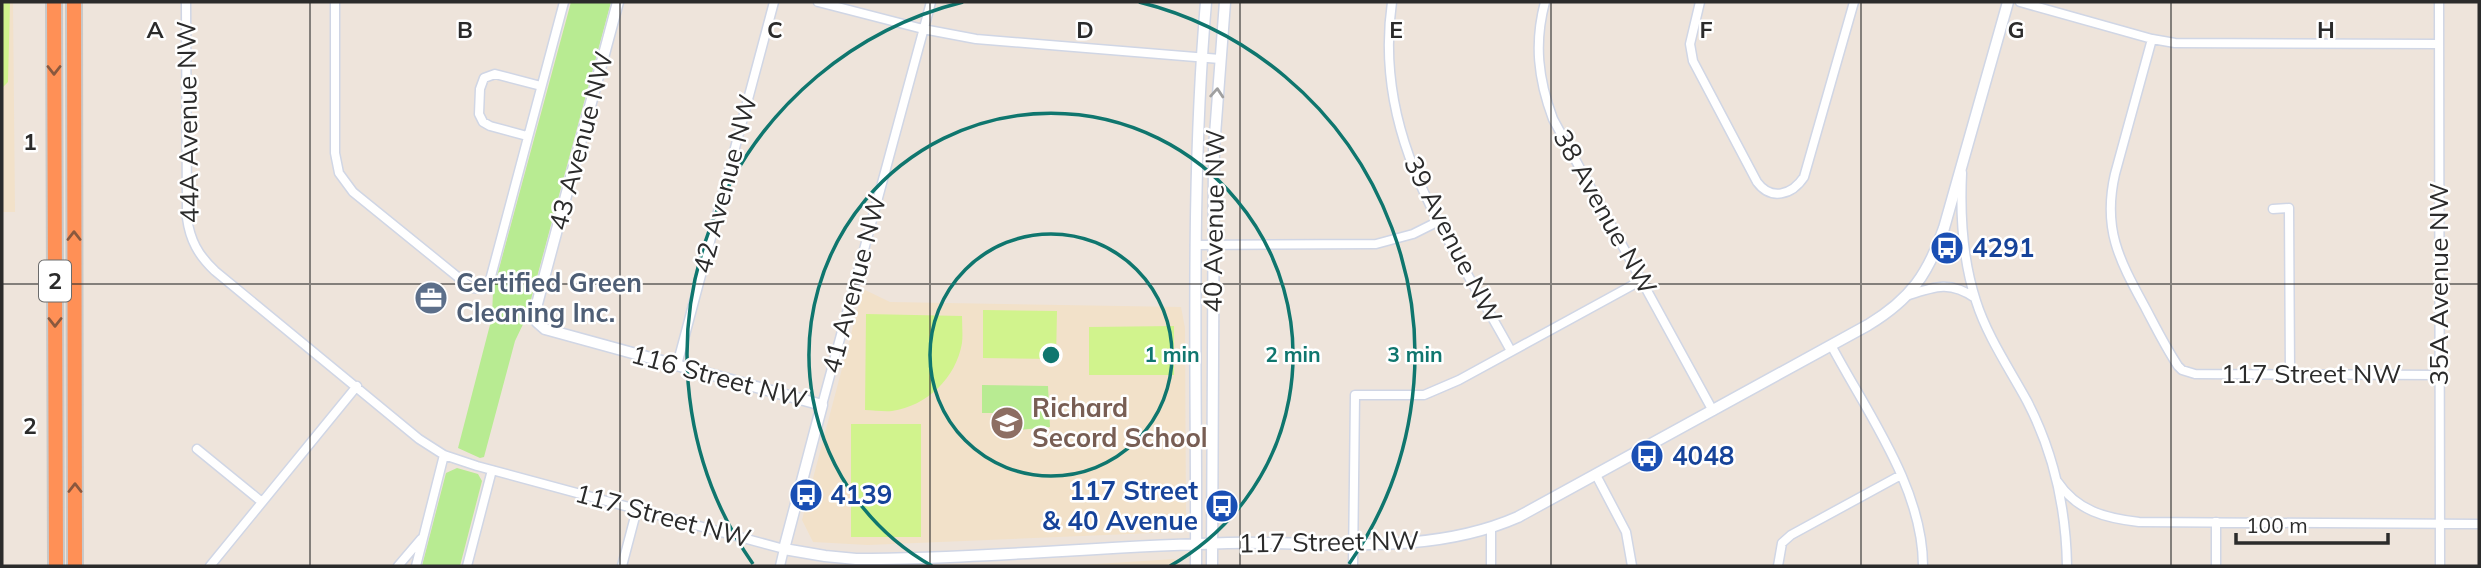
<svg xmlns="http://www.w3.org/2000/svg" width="2481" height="568" viewBox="0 0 2481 568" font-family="Mulish,sans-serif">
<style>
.education{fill:#f2e1c9}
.green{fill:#b8eb92}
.pitch{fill:#d1f38d}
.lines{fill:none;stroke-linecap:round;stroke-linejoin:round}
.minor-casing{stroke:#d0d6e5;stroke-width:11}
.tertiary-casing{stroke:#d0d6e5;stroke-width:13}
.motorway-casing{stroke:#c8c8c8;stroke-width:18}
.minor{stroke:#fff;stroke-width:8}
.tertiary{stroke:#fff;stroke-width:10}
.motorway{stroke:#ff9056;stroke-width:14}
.oneway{stroke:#8a583e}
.oneway2{stroke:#a0a0a0}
.grid{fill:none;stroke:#2b2b2b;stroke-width:2;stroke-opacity:0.55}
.ring{fill:none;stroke:#0f766e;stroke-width:3.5}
.labels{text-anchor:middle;stroke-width:5;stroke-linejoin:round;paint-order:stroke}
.shield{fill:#fff;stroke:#6b6b6b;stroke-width:2}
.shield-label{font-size:24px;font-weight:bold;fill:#2b2b2b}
.street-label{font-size:26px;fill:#2b2b2b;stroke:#fff}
.transit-label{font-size:26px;font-weight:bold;fill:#164399;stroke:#fff;text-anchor:start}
.service-label{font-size:26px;font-weight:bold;fill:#4e5e75;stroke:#fff;text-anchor:start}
.education-label{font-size:26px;font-weight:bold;fill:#785e54;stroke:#fff;text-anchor:start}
.grid-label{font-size:23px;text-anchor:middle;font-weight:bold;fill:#2b2b2b;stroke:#fff;stroke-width:5;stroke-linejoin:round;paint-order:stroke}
.centre{fill:#0f766e;stroke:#fff;stroke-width:3.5}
.ring-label{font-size:21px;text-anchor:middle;font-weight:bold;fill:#0f766e;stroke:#fff;stroke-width:5;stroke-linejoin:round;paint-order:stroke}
</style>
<rect width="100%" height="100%" fill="#eee4db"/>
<path class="education" d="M2,2H13L15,212H2Z
M863,289L890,302L1181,307L1185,328L1186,519L1177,532L868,545L813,542L802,520Z
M1174,559L1181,566H1066Z"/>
<path class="green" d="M571,2H611L526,318L515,341L484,457L480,458L458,448L492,317L493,291Z
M982,385L1048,386L1050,427L998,432L997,413H982Z
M457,468L478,474L482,481L460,566H422L446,473Z"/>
<path class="pitch" d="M2,2H10L8,82L2,88Z
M983,310L1057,311L1056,359L983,358Z
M866,314L962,316C962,325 963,335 962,343C956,378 927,406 892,411C884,412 874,410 865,410Z
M1174,326V375H1089V327Z
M851,424H921V537H851Z"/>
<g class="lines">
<defs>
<path id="minor" d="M186,2L187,218C190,240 198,255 215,271L419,439L444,455L477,466L784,549L780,566
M335,2V153L339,173L353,192L464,282L473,288L481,289L490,280L564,2
M818,2L923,29L976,39L1220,59
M1392,2C1372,139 1449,237 1511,351
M1545,2C1534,43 1538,79 1553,119L1713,411
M1700,2L1690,44L1693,61L1757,182C1771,201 1792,195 1804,177L1854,2
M2020,2L2152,39L2175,43L2439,44
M2439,2L2440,566
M2152,39L2115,174C2102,230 2120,261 2146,309C2156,328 2166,348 2178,366L2182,370L2195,374L2439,375
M527,136L490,126L483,122L479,114L480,89L484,78L495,74L541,86
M1962,173C1960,215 1963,261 1976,301C1987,336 2009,368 2027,401C2054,453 2066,508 2067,566
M2273,209L2289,208L2290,375
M1195,245L1376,244L1413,234L1439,221
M1909,295C1936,286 1951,281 1975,298
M1831,345C1867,413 1923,488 1923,566
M677,365L774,2
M822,405L931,2
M197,449L262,502
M1596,475L1626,532L1632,566
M2057,481C2077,511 2105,518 2139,522L2479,524
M2216,522V566
M1491,528V566
M210,566L357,386
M398,566L421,539
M416,566L444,455
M467,566L492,470
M622,566L637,509
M1353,566L1355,395H1424L1459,380L1642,280
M1778,566L1782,543L1791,535L1901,475"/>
<path id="tertiary" d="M618,2L537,304V322L545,329L822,405L784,549L825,556L856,559C980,559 1104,546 1228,543C1325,541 1427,557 1518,517L1868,325C1911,299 1928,274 1944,228L2008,2
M1196,566C1197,378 1190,190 1206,2
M1212,566L1214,148L1225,2"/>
<path id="motorway" d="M54,2L56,566
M74,2L75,566"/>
</defs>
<use href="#minor" class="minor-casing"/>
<use href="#tertiary" class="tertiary-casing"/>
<use href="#motorway" class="motorway-casing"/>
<use href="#minor" class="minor"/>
<use href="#tertiary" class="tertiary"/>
<use href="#motorway" class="motorway"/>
</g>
<defs><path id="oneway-chevron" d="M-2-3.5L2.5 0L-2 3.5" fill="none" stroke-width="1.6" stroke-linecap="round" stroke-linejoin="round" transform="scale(1.75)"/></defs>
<g class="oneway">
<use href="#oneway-chevron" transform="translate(54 70) rotate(90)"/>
<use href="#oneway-chevron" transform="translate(74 236) rotate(-90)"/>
<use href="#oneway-chevron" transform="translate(55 322) rotate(90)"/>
<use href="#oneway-chevron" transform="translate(75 488) rotate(-90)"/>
</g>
<use class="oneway2" href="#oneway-chevron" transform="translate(1217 93) rotate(-86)"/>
<path class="grid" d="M310,2V566M620,2V566M930,2V566M1240,2V566M1551,2V566M1861,2V566M2171,2V566M2,284H2479"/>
<g class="ring">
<circle cx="1051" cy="355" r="121"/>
<path d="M932 566A242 242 0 1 1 1170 566"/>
<path d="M753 564A364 364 0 0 1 963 2M1139 2A364 364 0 0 1 1349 564"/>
</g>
<defs>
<symbol id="bus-disc" viewBox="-11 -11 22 22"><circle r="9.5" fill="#1a4fb4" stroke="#fff"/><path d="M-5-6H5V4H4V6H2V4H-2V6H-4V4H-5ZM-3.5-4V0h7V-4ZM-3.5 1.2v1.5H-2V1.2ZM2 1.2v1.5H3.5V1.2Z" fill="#fff"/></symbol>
<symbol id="office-disc" viewBox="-11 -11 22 22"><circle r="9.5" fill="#5c6f8a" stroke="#fff"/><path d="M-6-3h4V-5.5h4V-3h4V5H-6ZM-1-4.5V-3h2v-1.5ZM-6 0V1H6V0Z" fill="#fff"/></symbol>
<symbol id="school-disc" viewBox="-11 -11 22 22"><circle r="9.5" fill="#8d6e63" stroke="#fff"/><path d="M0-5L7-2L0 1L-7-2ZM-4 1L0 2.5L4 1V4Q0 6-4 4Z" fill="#fff"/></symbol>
</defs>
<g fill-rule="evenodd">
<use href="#bus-disc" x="1928" y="229" width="38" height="38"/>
<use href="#office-disc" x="412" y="279" width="38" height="38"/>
<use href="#school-disc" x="988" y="404" width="38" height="38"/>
<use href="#bus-disc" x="1628" y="437" width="38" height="38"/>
<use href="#bus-disc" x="787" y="476" width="38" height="38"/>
<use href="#bus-disc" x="1203" y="487" width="38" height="38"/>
</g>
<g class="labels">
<rect class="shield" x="39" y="260.5" width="32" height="41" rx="5"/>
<g class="shield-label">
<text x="55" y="289">2</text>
</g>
<g class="street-label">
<text transform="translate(188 122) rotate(-91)" y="9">44A Avenue NW</text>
<text transform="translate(581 141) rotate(-75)" y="9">43 Avenue NW</text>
<text transform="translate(725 184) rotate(-75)" y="9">42 Avenue NW</text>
<text transform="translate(1605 212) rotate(61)" y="9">38 Avenue NW</text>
<text transform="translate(1214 221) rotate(-89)" y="9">40 Avenue NW</text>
<text transform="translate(1453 240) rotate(63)" y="9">39 Avenue NW</text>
<text transform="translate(854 284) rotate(-75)" y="9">41 Avenue NW</text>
<text transform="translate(2439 284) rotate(-90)" y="9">35A Avenue NW</text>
<text x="2311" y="383">117 Street NW</text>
<text transform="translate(719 377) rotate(15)" y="9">116 Street NW</text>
<text transform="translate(663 516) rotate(15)" y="9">117 Street NW</text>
<text transform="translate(1329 542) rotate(-1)" y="9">117 Street NW</text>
</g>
<g class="transit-label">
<text x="1972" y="257">4291</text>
<text x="1672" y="465">4048</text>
<text x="1198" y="500" text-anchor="end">117 Street<tspan x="1198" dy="30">&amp; 40 Avenue</tspan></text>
<text x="830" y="504">4139</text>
</g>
<g class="service-label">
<text x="456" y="292">Certified Green<tspan x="456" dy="30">Cleaning Inc.</tspan></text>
</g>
<g class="education-label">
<text x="1032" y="417">Richard<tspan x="1032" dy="30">Secord School</tspan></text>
</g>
</g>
<g class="grid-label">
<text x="155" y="38">A</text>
<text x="465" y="38">B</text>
<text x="775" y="38">C</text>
<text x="1085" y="38">D</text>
<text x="1396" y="38">E</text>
<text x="1706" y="38">F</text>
<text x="2016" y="38">G</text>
<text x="2326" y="38">H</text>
<text x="30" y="150">1</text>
<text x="30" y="434">2</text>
</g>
<circle cx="1051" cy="355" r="10" class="centre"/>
<g class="ring-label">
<text x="1172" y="362">1 min</text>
<text x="1293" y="362">2 min</text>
<text x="1415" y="362">3 min</text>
</g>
<rect width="2481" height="568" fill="none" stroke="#2b2b2b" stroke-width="7"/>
<path d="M2236 533v10h152v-10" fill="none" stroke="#2b2b2b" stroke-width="3.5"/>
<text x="2246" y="533" font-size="21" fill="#2b2b2b" stroke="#ffffff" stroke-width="5" paint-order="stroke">100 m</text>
</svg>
